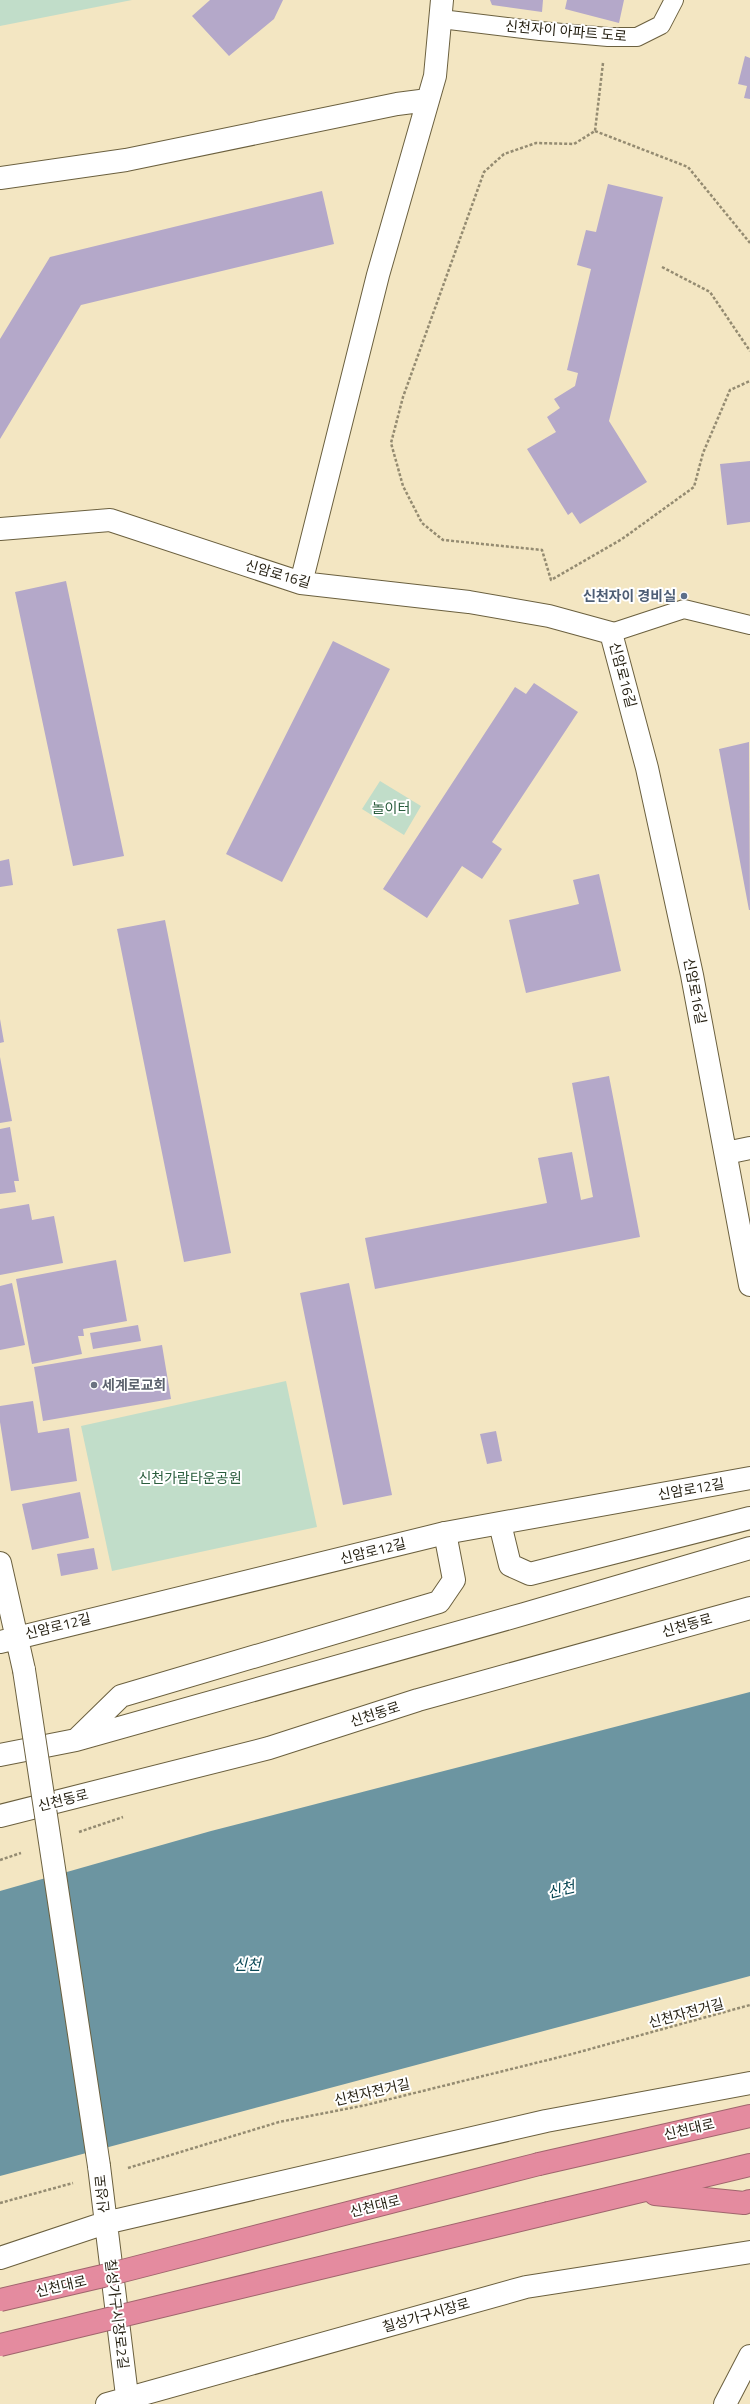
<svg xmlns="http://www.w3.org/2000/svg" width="750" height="2404" viewBox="0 0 750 2404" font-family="'Titillium Web','Noto Sans KR',sans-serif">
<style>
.green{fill:#c1ddc9}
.water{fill:#6c95a1}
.building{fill:#b4a8c9}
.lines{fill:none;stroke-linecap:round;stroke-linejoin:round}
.lane-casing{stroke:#6b603f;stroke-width:20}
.street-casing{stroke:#6b603f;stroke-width:24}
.secondary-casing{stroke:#6b603f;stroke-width:24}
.highway-casing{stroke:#a0656d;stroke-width:24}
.path{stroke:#948b71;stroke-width:2.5;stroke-dasharray:3 2;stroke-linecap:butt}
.lane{stroke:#fff;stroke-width:18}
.street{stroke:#fff;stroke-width:22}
.secondary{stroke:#fff;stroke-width:22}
.highway{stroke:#e48b9f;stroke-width:22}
.street-bridge-casing{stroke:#6b603f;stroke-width:24;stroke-linecap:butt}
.highway-bridge-casing{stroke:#a0656d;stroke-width:24;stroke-linecap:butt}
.street-bridge{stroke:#fff;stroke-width:22}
.highway-bridge{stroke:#e48b9f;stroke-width:22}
.service-dot{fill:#5c6f8a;stroke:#fff;stroke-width:1.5}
.worship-dot{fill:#6b7280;stroke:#fff;stroke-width:1.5}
.labels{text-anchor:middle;stroke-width:4;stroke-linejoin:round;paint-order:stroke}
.street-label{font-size:14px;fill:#231e10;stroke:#fff}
.service-label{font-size:14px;font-weight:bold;fill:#4e5e75;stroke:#fff;text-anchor:end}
.park-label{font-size:14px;fill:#2a5d3d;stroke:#fff}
.worship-label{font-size:14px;font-weight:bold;fill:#5b616d;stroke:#fff;text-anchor:start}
.water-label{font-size:15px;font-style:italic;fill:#0a4855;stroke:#fff}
</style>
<rect width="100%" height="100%" fill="#f3e6c2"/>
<path class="green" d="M0,0H132L0,26Z
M380,781L421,806L404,835L362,809Z
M286,1381L317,1527L112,1571L81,1426Z"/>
<path class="water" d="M750,1692V1976L0,2176V1891L211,1831Z"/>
<path class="building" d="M210,0H283L274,19L229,56L192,16Z
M490,0H543L542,12L492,5Z
M567,0H624L619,23L565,9Z
M745,56L750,58V99L744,98L747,86L738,84Z
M608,184L663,197L609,421L647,482L580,524L572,512L568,515L527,449L556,432L547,417L560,408L554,399L575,386L578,373L567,370L591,269L577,265L586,230L596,232Z
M322,191L334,244L81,305L0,439V339L50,257Z
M750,461V522L727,525L720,464Z
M66,581L124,856L73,866L15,592Z
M333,641L390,669L282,882L226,854Z
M534,683L578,712L492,842L502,849L482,879L462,866L427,918L383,889L515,687L526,694Z
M749,742L750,910H749L719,749Z
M9,859L13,885L0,887V861Z
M599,874L621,971L526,993L509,920L579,904L573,880Z
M165,920L231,1253L184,1262L117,929Z
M0,1019L4,1042L0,1043Z
M0,1057L12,1121L0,1123Z
M609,1076L640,1237L375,1289L365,1238L547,1203L538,1158L572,1152L581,1200L593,1197L572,1083Z
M10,1127L19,1181H14L16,1192L0,1194V1129Z
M29,1204L32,1220L54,1216L63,1263L0,1275V1209Z
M116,1260L127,1321L83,1329L84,1336H78L82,1354L32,1364L16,1279Z
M12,1283L25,1345L0,1350V1286Z
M349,1283L392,1495L343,1505L300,1293Z
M138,1325L141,1341L93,1349L90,1333Z
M162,1345L171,1399L43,1421L34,1367Z
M33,1401L38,1433L69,1428L77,1481L11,1491L0,1422V1406Z
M496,1431L502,1461L487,1464L480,1434Z
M80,1492L89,1538L32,1550L22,1504Z
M94,1548L98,1569L61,1576L57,1554Z"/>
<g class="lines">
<defs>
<path id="lane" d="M441,19L540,31L608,37H637L661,25L674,0
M611,633L684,609L750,625"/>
<path id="street" d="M0,178L126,160L397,104L428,100
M0,529L110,520L301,583L469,602L549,616L611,633L647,768L692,975L750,1285
M301,583L378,275L435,76L442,0
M726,1153L750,1148
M0,1563L24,1670
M0,1642L445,1533L750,1478
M99,2166L128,2404
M0,2258L105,2223L546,2121L750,2083
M107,2404L526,2287L750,2252
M725,2404L750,2356"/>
<path id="secondary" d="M500,1524L510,1565L530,1574L750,1518
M78,1738L121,1696L439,1602L454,1580L445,1533
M0,1755L76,1740L524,1614L750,1548
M0,1816L269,1748L418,1700L750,1608"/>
<path id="highway" d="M539,2164L750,2116
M655,2194L744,2203L750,2201
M549,2213L750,2165"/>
</defs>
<use href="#lane" class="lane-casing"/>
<use href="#street" class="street-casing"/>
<use href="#secondary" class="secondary-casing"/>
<use href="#highway" class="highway-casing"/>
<path class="path" d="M603,63L595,131L574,144L536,143L504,154L484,172L403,397L391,443L403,486L422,523L443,540L542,550L551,580L622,539L694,487L703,453L730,390L750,381
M595,131L688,167L750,243
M662,267L710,292L750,351
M79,1832L123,1817
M0,1860L21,1853
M128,2168L279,2122L366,2105L572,2054L750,2005
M0,2203L73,2183"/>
<use href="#lane" class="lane"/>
<use href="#street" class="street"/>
<use href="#secondary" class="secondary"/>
<use href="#highway" class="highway"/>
<defs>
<path id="street-bridge" d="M24,1670L99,2166"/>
<path id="highway-bridge" d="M0,2300L103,2276L539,2164
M0,2345L549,2213"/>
</defs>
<use href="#street-bridge" class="street-bridge-casing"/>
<use href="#highway-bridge" class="highway-bridge-casing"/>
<use href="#street-bridge" class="street-bridge"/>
<use href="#highway-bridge" class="highway-bridge"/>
</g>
<circle class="service-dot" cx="684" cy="596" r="4"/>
<circle class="worship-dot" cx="94" cy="1385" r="4"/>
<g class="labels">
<g class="street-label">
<text transform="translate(566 31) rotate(5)" y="5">신천자이 아파트 도로</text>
<text transform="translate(278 574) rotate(16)" y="5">신암로16길</text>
<text transform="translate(623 675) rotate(75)" y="5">신암로16길</text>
<text transform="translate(695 991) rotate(79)" y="5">신암로16길</text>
<text transform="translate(691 1489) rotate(-10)" y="5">신암로12길</text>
<text transform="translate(373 1551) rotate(-14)" y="5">신암로12길</text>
<text transform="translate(687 1625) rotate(-16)" y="5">신천동로</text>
<text transform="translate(58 1626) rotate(-14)" y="5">신암로12길</text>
<text transform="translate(375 1714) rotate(-18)" y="5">신천동로</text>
<text transform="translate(63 1800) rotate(-14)" y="5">신천동로</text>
<text transform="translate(686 2013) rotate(-15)" y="5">신천자전거길</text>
<text transform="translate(372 2092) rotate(-13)" y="5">신천자전거길</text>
<text transform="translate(689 2129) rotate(-13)" y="5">신천대로</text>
<text transform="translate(102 2194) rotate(-96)" y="5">신성로</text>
<text transform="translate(375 2206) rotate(-14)" y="5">신천대로</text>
<text transform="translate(61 2286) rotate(-13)" y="5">신천대로</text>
<text transform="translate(117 2314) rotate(83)" y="5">칠성가구시장로2길</text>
<text transform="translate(426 2315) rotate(-16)" y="5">칠성가구시장로</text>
</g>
<g class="service-label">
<text x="676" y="601">신천자이 경비실</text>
</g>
<g class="park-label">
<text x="391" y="813">놀이터</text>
<text x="190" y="1483">신천가람타운공원</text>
</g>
<g class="worship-label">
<text x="102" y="1390">세계로교회</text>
</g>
<g class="water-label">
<text transform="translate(561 1890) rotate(-14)" y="5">신천</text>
<text x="247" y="1970">신천</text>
</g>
</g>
</svg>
